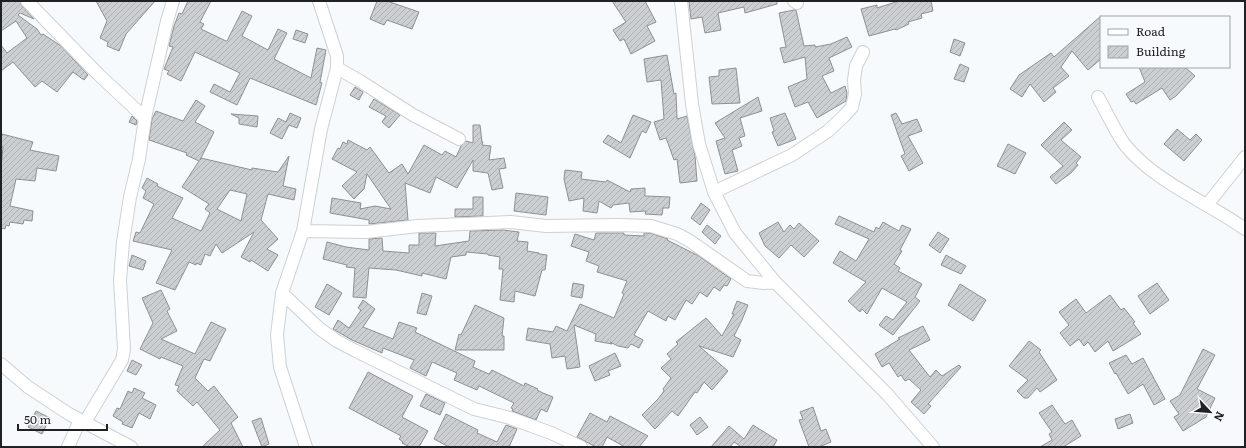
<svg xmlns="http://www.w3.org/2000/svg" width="1246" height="448" viewBox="0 0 1246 448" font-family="Literata,serif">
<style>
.building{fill:url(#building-hatch);stroke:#8e9194;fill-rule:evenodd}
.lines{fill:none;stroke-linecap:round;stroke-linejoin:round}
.minor-casing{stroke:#cdd1d3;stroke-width:14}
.minor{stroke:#fff;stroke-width:12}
</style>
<defs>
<pattern id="building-hatch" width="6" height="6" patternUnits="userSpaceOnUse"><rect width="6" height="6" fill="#cbcfd2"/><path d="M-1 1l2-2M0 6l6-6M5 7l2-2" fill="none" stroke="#aeb1b4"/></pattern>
</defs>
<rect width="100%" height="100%" fill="#f7fafd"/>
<path class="building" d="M1,1H20L22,6L34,19L20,13L18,15L37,29L41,35L43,34L61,46L88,75L84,80L73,72L57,92L42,81L35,87L13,62L1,71V45L7,53L27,38L16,21L1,31Z
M96,1H155L126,34L119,51L107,46L108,42L100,38L107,21Z
M188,1H211L200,22L204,24L201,29L226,41H227L242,11L252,16L242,36L268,50L278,29L287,33L274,59L311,78L317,48L326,50L320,82L322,83L316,105L250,78L237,105L210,92L214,84L230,92L240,73L195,52L181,81L167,74L169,71L164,69L173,47L169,46L174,26L179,13L182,14Z
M377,1H387L419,12L412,29L387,20L384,25L370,19Z
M612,1H645L656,22L647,26L655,41L631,54L624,39L620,41L613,30L626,22Z
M693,1H777V4L745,13L744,7L718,13L721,30L705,33L702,17L691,19L689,2Z
M899,1H931L933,11L921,14L922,18L908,22L909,24L896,30L895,29L869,36L861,9L877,5V8Z
M794,10H796L804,46L815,45V47L831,44L847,37L852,47L829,58L834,71L822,76L831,93L845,86L847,93L846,101L817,118L808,102L795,107L788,87L807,79L805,57L784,63L780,48L786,47L779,13Z
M1101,16V59L1088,70L1072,51L1061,67L1069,76L1053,88L1056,92L1044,102L1030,84L1022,97L1010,89L1019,75L1051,53L1054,57Z
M296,30L308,34L305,43L293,39Z
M954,39L965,43L960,56L950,52Z
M667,55L674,94L676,93L677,119L687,116L695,156L697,181L680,183L677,159L674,160L666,138L660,140L654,122L664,119L661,80L647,82L644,59Z
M960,64L969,68L964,82L954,79Z
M1139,67H1185L1195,76L1176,96L1170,100L1162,88L1136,104L1134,101L1131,102L1126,94L1145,82Z
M736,68L740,103L712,104L709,77L719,76V70Z
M355,87L363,92L359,100L350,95Z
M758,97L762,111L740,118L745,136L739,138L742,146L732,150L738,171L725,174L716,141L725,138L715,123Z
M374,99L400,115L389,128L382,122L386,116L369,107Z
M196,100L205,106L195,122L214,132L200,160L201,158L252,170V168L278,172L289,156L283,186L296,189L294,200L268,194L261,220L278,239L267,249L278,255L268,271L251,260L250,262L241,257L254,232L222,253L216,244L210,256L205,254L201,265L196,263V265L189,262L175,290L156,283L172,250L133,241L136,232L140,233L154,204L143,198L146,191L142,188L147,178L158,184L157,186L183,198L172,218L201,231L210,213L205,209L209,204L182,187L199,161L186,155L187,153L149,140L152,119L156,111L183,121ZM230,190L247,194L241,221L217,209Z
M290,113L301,118L297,128L289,125L282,139L270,133L278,118L286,122Z
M785,113L796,139L778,146L772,132L774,131L770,118Z
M896,113L902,124L917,119L922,131L908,136L923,163L909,171L901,156L905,154L891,115Z
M231,114L258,116L257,127L239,124V118Z
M633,115L651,122L646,133L642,131L630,158L603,142L608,135L621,143Z
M132,116L137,121L136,125L129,122Z
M1064,122L1072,130L1061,140L1081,157L1076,163L1078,165L1071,173L1056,184L1050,177L1063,166L1041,145Z
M473,125H480L482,142H483L482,145L491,146L489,160L504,158L506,168L499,169L503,188L492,190L488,173L473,171V160L457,188L436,177L430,193L405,183L408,220L369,224V220L330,213L332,198L361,203L360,209L375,206L391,209L367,174L364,189L354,199L342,186L357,172L332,159L338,148L340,149L343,142L347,144L348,140L367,150L370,147L389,173L402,164L408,174L424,145L442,155L445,151L456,157L461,146L466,141L473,143Z
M1177,129L1190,140L1196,134L1202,140L1184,161L1164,144Z
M2,134L33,142L30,150L59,156L56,171L37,168L35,181L16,179L10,206L33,211L32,221L24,220L23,224L10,222L9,226L6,225L5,229L1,228V168L3,147L1,146V139Z
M1008,144L1026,153L1015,174L997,166Z
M565,170L582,172L581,179L606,182L607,180L630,192L631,189L645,188V196L670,197L669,208H663L662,215L645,214L646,211L630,212L629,203L613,205L611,208L599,201L597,213L583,211L584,198L569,201L564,179Z
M516,193L548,197L546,215L514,211Z
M473,197H483V216L455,217V209H473Z
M701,203L710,210L700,225L691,218Z
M839,216L874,232L876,227L879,229L883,222L899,231L902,225L911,229L900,250L902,251L894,264L900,268L898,271L922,284L915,297L920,301L893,335L879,325L886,316L893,320L907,302L882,288L867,314L862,309L860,312L848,301L866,282L833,263L840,251L856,261L869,239L835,224Z
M778,222L784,232L790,225L794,229L799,223L819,241L804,257L791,245L779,258L765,246L759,233Z
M707,225L721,236L715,244L702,232Z
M503,230L519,232L517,241L528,242L527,251L539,253V254L547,255L545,270H542L535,296L515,291L514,302L500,300L503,269H499L500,257L488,255V254L466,252V255L451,257L446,279L422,273V276L396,270L369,268L366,298L353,297L355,268L346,267L347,265L323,259L327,242L346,247L369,250V239L382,238L383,251L409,253V245H419V233H436L435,246L469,241L470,231Z
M938,232L949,239L940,253L929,245Z
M596,233H624V235L644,236V233H650L668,239L667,240L699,256L731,279L727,286L724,285L720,291L714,287L707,297L700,292L692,304L686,300L675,320L668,316L666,321L648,311L634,335L643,340L639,348L631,344L628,348L618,346L610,342L612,344L595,341L596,334L574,325L580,367L567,369L565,356L552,358L550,344L526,340L528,328L553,332L556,326L567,331L580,304L614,318L624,294L622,293L627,281L597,272L599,266L586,261L589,252L571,246L575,234L594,240Z
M132,255L146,261L143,270L129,266Z
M946,255L966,266L961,274L941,265Z
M573,283L584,285L582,298L571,296Z
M1157,283L1169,300L1150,314L1138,296Z
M327,284L342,293L329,315L315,307Z
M960,284L986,300L973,321L948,305Z
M161,290L170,309L167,311L177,331L161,339L195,354L211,322L226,329L210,361L204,359L195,378L208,391L214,386L238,417L231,423L243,447H202L220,430L197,402L193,406L177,391L179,386L175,385L183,366L161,357L160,359L140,349L153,323L142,298Z
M422,293L432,296L426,315L417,313Z
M1110,295L1121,310L1124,308L1135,322L1133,323L1141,334L1113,351L1108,341L1095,352L1088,342L1084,346L1079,339L1070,346L1060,333L1069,325L1059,312L1076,299L1086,313Z
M363,300L375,309L363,327L393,339L399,322L417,328L415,332L475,361L473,367L489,374L492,370L524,386L525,383L538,389L537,390L543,393L553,397L547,412L541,409L536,420L512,411L513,409L511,408L514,403L479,386L477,390L454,380L457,373L432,362L426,376L410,368L414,360L383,348L382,353L352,340L333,329L338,320L349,328L361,310L358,308Z
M737,301L748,305L742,320L734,336L741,340L733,357L699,346L728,371L712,390L704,382L697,393L695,392L678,416L672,411L655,429L642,415L658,399L664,391L663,389L671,378L661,368L671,359L667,354L678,344L676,342L706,318L722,336L734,314H732Z
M475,305L504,318L502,336H504V350H455L459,334L461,335Z
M923,326L930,340L909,350L930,377L936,370L942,376L959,365L961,367L928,404L931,406L924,414L911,402L921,390L909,379L905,381L901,375L898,377L889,363L882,367L875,354L900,339L898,338Z
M1029,341L1041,350L1039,352L1057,380L1040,392L1037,388L1028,398H1024L1017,391L1028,380L1009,366Z
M1203,349L1215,355L1197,389L1215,398L1206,417L1183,431L1174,417L1179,414L1170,401L1180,395Z
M615,353L621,366L608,371L610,375L595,381L589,366Z
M1126,355L1132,364L1143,358L1165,399L1154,405L1143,384L1128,394L1116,373L1115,374L1109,363Z
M132,360L142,365L136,375L127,371Z
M368,372L413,396L402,417L428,431L419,447H410L402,443L403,442L399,439L401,436L349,408Z
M134,388L145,393L142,398L156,405L150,419L139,413L132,428L122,424L123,422L113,416L117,408L120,409L128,391L132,393Z
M426,394L445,403L440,415L420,406Z
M1052,405L1065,424L1072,420L1081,436L1063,447H1040L1052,440L1049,434L1052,432L1039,413Z
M813,407L821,431L826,429L831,442L819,447H809L799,420L803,419L800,412Z
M36,411L50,418L42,434L28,427Z
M590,413L607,422L610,416L648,436L639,447H625L607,437L602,447H596L577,437Z
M446,414L478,430L477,433L497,442L506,425L517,429L509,447H449L434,439Z
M1130,414L1133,423L1118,429L1115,419Z
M700,417L708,427L697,435L690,425Z
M261,418L269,444L262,447L252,421Z
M753,425L777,440L773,447H739L740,446L734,442L730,447H711L729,426L744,439Z"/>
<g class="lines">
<defs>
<path id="minor" d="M27,1L98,74L145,118
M681,1L692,104L699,144L714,192L735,233L775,282L887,394L933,447
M794,1L797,3
M337,68L360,81L413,115L459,139
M1098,97C1106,111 1116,133 1125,145C1155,182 1207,202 1245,229
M714,192L792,155L828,131L844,116L852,107L855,94L854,80L856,66L863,52
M1207,205L1245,157
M303,231L366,232L418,226L511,222L546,226L618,225L651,226L677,234L690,241L747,281L764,283L775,282
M282,293L320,329L337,341L356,351L474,409L510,418L551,433L581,447
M1,364L28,387L69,414L131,447
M85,422L122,360L124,349L120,280L123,242L130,197L139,159L145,118L167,21L173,1
M68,447L80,420
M306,447L280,367L277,335L282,293L303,231L321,129L337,68V56L319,1"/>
</defs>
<use href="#minor" class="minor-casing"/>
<use href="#minor" class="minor"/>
</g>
<rect width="1246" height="448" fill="none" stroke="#202122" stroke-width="4"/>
<rect x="1100" y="16" width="130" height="52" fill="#f7fafd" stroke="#a1a3a5"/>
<rect x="1108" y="29" width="20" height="6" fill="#ffffff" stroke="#a1a3a5"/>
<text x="1136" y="36" font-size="12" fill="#202122">Road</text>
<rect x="1108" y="46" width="20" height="12" fill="url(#building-hatch)" stroke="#a1a3a5"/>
<text x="1136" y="56" font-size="12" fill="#202122">Building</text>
<g transform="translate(1210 412) rotate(116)" stroke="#f7fafd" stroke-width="3" paint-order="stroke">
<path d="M0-3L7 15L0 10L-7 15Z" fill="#202122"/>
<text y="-6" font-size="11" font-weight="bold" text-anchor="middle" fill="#202122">N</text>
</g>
<path d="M18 424v6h89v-6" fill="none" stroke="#202122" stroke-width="2"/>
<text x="24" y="424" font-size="12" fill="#202122" stroke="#f7fafd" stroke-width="3" paint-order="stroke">50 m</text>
</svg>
